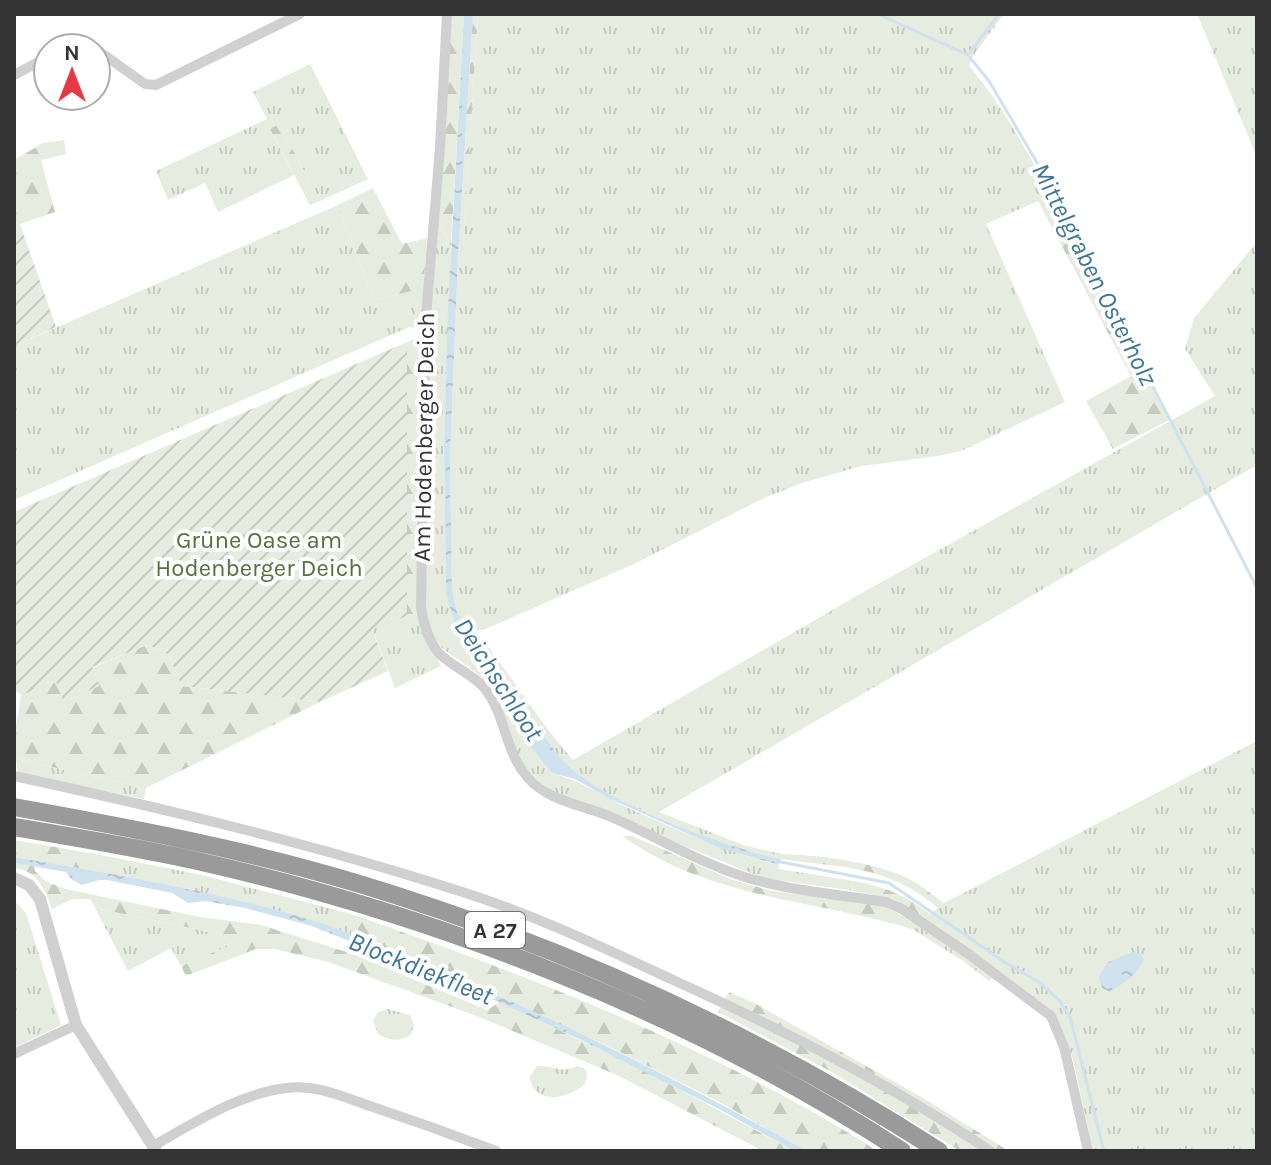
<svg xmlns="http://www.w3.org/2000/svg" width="1271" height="1165" viewBox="0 0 1271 1165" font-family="Karla,sans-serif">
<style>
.grass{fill:url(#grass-tufts)}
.forest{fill:url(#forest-firs)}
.garden{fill:url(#garden-furrows)}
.water{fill:url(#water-ripples)}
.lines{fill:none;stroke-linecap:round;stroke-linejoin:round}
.stream{stroke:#cfe2ee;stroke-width:3}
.minor{stroke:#d0d0d0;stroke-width:10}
.tertiary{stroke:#d0d0d0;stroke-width:12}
.motorway{stroke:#9a9a9a;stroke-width:18}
.labels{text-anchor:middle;stroke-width:8;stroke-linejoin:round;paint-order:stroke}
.shield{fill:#fff;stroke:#707070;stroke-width:2}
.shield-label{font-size:22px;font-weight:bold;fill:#333}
.street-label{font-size:24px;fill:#333;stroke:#fff}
.park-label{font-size:24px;fill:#56703f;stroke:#fff}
.water-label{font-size:26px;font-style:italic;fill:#3f7597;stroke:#fff}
</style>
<defs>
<pattern id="grass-tufts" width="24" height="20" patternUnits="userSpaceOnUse" patternTransform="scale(2)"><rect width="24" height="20" fill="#e6ecdf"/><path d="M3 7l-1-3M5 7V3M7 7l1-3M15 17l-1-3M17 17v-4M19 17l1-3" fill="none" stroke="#c6cbc0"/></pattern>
<pattern id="forest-firs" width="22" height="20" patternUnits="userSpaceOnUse" patternTransform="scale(2)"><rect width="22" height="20" fill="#e6ecdf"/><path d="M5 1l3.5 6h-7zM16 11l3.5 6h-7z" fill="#c6cbc0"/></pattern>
<pattern id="garden-furrows" width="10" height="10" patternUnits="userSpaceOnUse" patternTransform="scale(2)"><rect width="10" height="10" fill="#e6ecdf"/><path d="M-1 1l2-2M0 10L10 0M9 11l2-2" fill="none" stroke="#c6cbc0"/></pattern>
<pattern id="water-ripples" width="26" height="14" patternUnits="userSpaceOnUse" patternTransform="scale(2)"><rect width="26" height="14" fill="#cfe2ee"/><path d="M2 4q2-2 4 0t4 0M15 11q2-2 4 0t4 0" fill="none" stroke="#b2c2cd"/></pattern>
</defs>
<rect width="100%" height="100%" fill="#fff"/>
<path class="grass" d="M478,14H1004L973,56L969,66C1002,104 1025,148 1049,192L1038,201L986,224L1065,402L961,451L938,456L862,466L805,482L764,498L634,564L483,630H474C509,671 537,719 573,760L860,594L1215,396L1185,349L1194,318L1257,242V465L659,812L746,846L782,854L781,859C725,847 623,809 578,774C557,758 542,733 528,712C504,679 479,646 457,612L452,590L450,457L458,258L462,263Z
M1197,14H1257V157Z
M310,64L368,179L320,201L279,124L270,129L294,175L218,212L205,183L168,200L156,171L267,119L253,92Z
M338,205L374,300L416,290V319L409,327L14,500V346Z
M437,220L451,246L444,446L446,595L461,632L466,636L518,712L552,773C578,780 600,794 624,806C675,829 725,852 779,865V869L854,881L849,890L763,878L557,794C519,772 514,746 497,708C493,700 489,688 483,680C455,648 437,662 425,610L429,336Z
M417,612L441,666L395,688L372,628Z
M1257,741V1151H1093L1073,1060L1054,1014L1000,972L989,981L963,961L912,929L944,903Z
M16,759L146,788L144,799L18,773Z
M101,855L202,875L351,914V935C266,904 177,886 88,870Z
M14,900L26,913L61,1025L14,1048Z
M95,908L224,935L234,945L181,966L171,948L128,971Z
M388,1009L410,1015L414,1025L411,1035C399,1042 390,1041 378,1034L373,1021L378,1012Z
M537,1066C552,1065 563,1074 577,1066L584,1068L587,1074L585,1084C567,1099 537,1106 529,1078Z"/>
<path class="forest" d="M451,14H464L451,246L437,220Z
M473,14H478L462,265L458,258Z
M279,124L320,201L310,205L270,129Z
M64,140L66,154L41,160L55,212L20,224L14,229V160L43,143Z
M373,188L402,244L427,238L421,324L416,328L409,327L416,319V290L374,300L338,205Z
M1049,192L1171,419L1113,449L1086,401L1131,376L1038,201Z
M414,339L420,341L417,612L407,616V342Z
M147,645L168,654L182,686L320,702L146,788L16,759L14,738L21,695L56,681L64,700L99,686L91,668Z
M622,836H632L733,880L772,891L882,905L918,924L912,929C810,898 713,900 622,836Z
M14,840L101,855L88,870L14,857Z
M782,854C818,855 875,862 907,878C920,884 932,895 944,903L938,908C888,865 843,868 781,859Z
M14,863L34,866L35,871L47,882L65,889L200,917L261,925L353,954L487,1010L500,1002L649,1073L794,1151H763L619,1076L477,1016L328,962L275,949H256L186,976L181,966L233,944L224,935L95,908L90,899H72L52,909C45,889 38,871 14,868Z
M854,881C887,888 904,894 930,914L924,919L893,899L849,890Z
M351,914C534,977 714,1048 878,1151H807L721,1103L614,1049L490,992L351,935Z
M729,992L756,1004L923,1098L1009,1151H960L830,1071L718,1012Z"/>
<path class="garden" d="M20,224L56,327L14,346V229Z
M407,342V616L372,629L388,671L320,702L182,686L168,654L147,645L92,667L99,686L63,701L56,682L21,695L14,689V512Z"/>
<path class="water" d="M464,14H473L458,258L450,457L452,590L457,612C479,646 504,679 528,712C542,733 557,758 578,774C624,809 725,847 781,859L779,865L720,848L608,798L575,779L552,773L532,748L518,712L466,636L456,626L446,595L444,446L448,308Z
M14,857C114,874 214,891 311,920C354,933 395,953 436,969C564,1022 686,1084 807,1151H794L719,1109L579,1039L499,1002L312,926L245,908L206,901L188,903L172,893L107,880H99L82,885L72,880L66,872L14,863Z
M1132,952L1140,954L1144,959C1138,975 1123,983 1110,992L1102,988L1099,977L1107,963Z"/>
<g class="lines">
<path class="stream" d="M878,14L968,55L989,81L1039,166L1257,588
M968,55L999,14
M14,121V134
M776,861L889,883L1006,963L1039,982L1059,1000L1070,1017L1104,1151"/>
<path class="minor" d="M447,14L440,148L425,328L421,608C424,625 429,645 443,657C457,669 474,675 486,690C506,717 505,752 528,778C548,801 582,805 609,816C655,836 700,863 748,878C793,891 841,895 886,902L902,909L970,955L1051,1016L1064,1047L1088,1151
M65,48L74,43L94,48
M96,49L145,84L156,85L300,14
M14,75L48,57
M14,776C162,808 309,843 453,889C528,912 600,946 671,979C781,1029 889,1083 990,1151
M14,1054L76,1025
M153,1146C194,1123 240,1093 287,1088C315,1084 343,1097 370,1106C412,1120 454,1135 496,1151"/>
<path class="tertiary" d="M14,878L29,885L40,899L76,1025L156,1151"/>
<path class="motorway" d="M14,807C131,828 249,850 363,885C566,947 760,1036 939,1151
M14,827C74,837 134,847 193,860C438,915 692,1014 902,1151"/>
</g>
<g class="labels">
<rect class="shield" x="465" y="912" width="60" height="36" rx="6"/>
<g class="shield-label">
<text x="495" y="938">A 27</text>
</g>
<g class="street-label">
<text transform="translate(424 437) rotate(-89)" y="8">Am Hodenberger Deich</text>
</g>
<g class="park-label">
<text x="259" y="548">Grüne Oase am<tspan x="259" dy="28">Hodenberger Deich</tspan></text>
</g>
<g class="water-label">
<text transform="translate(1095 274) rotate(63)" y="9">Mittelgraben Osterholz</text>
<text transform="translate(499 679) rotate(57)" y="9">Deichschloot</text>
<text transform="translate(421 968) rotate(22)" y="9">Blockdiekfleet</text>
</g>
</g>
<rect width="1271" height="1165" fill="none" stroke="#333333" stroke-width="32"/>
<g transform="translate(72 72)"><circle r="38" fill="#ffffff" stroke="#adadad" stroke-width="2"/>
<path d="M0-6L14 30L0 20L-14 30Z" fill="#e63946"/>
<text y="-12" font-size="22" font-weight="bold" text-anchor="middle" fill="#333333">N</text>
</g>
</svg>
